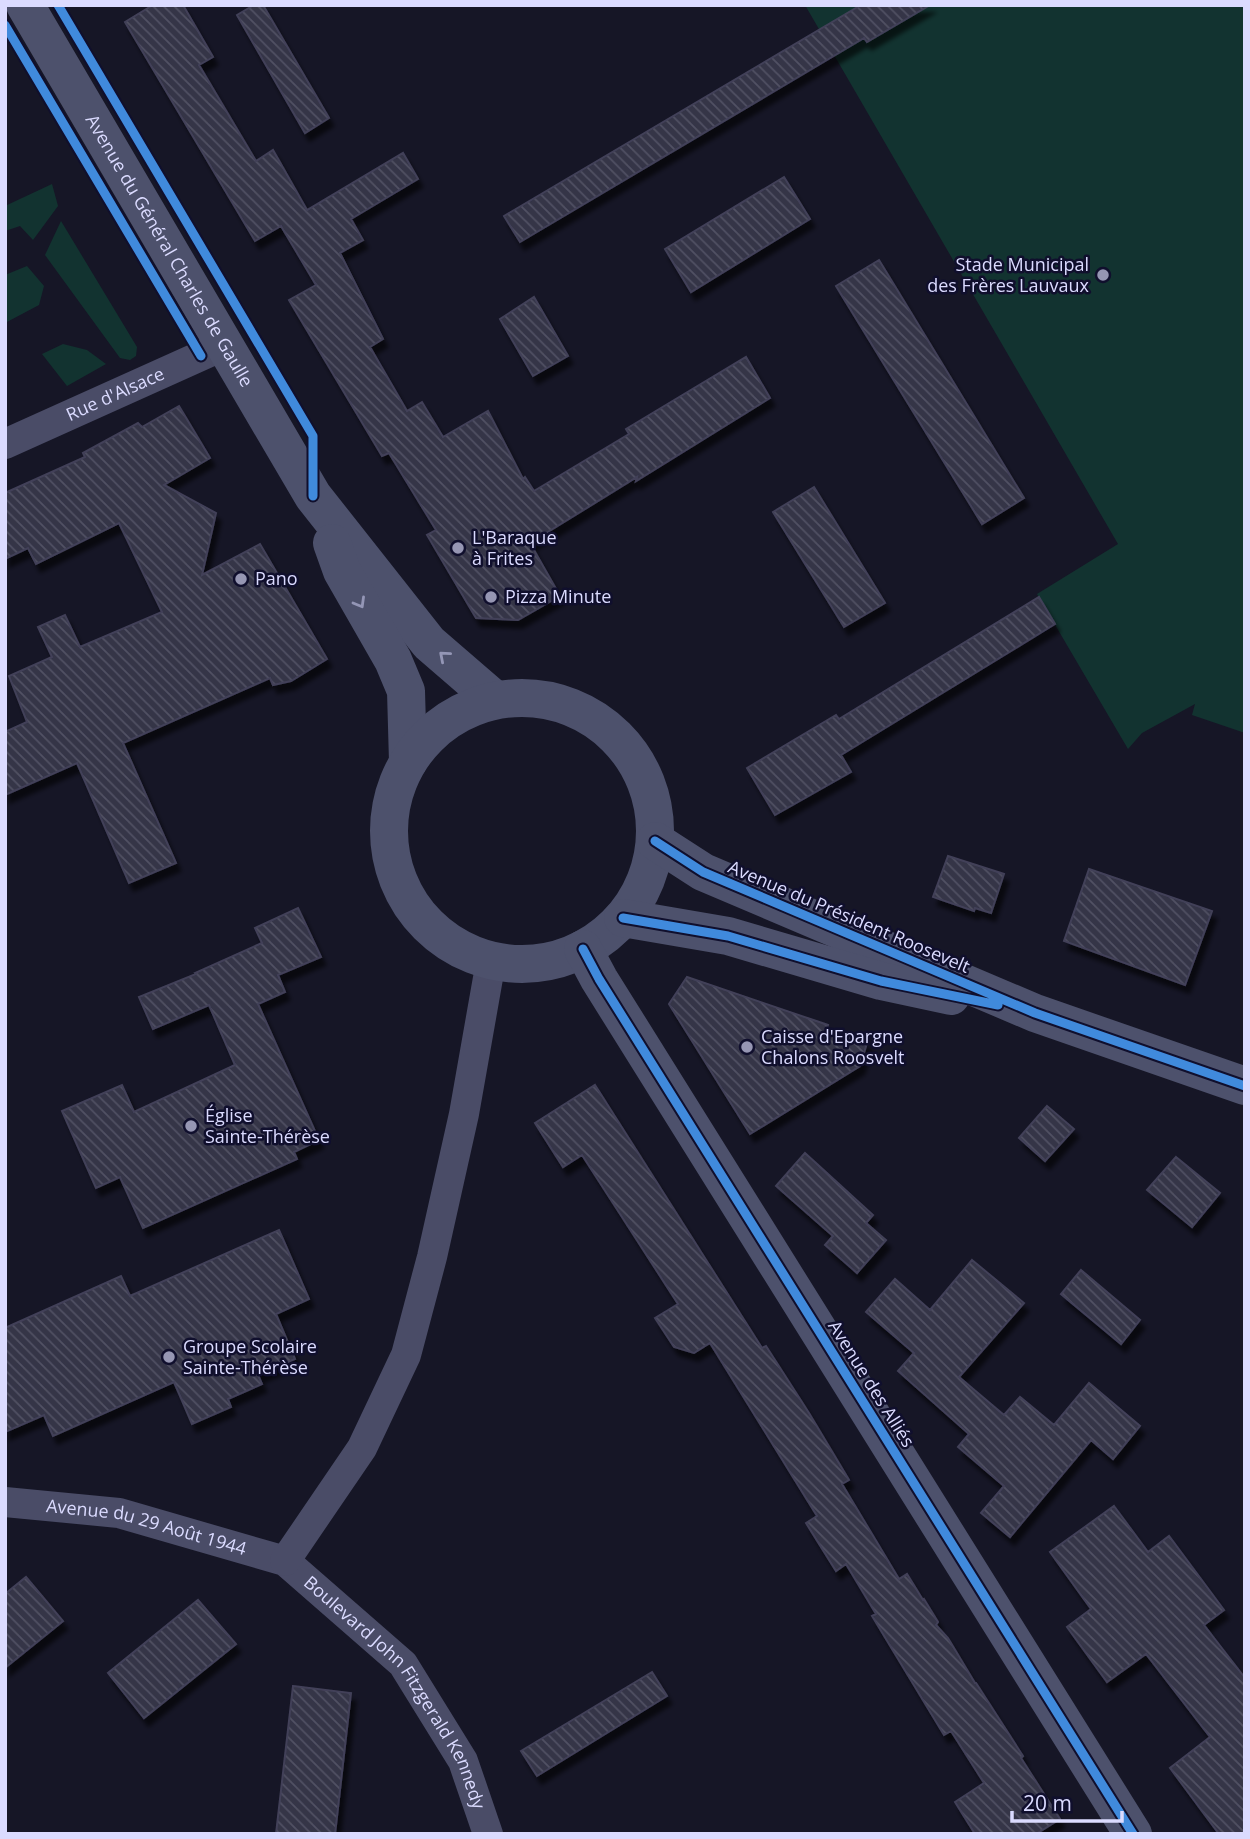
<svg xmlns="http://www.w3.org/2000/svg" width="1250" height="1839" viewBox="0 0 1250 1839" font-family="'Open Sans',sans-serif">
<style>
.green{fill:#123330}
.building{fill:url(#building-back-hatch);stroke:#424159;stroke-width:2;filter:url(#shadow)}
.lines{fill:none;stroke-linecap:round;stroke-linejoin:round}
.street{stroke:#4a4c67;stroke-width:30}
.secondary{stroke:#4d516c;stroke-width:38}
.cycleway-casing{stroke:#100f2d;stroke-width:13}
.cycleway{stroke:#408adc;stroke-width:9}
.oneway{stroke:#9496b6}
.poi-dot{fill:#9696b3;stroke:#100f2d;stroke-width:2.5}
.labels{text-anchor:middle;stroke-width:5;stroke-linejoin:round;paint-order:stroke}
.street-label{font-size:18px;fill:#dbdbff;stroke:#100f2d}
.poi-label{font-size:18px;fill:#dbdbff;stroke:#100f2d;text-anchor:start}
</style>
<defs>
<pattern id="building-back-hatch" width="6" height="6" patternUnits="userSpaceOnUse" patternTransform="scale(1.75)"><rect width="6" height="6" fill="#343447"/><path d="M-1 5l2 2M0 0l6 6M5-1l2 2" fill="none" stroke="#515163"/></pattern>
<filter id="shadow"><feDropShadow dx="4.5" dy="8" stdDeviation="2" flood-color="#0009"/></filter>
</defs>
<rect width="100%" height="100%" fill="#161626"/>
<path class="green" d="M805,5H1245V733L1192,715L1195,704L1142,733L1128,749L1037,594L1118,544Z
M52,184L58,206L33,240L20,226L5,231V206Z
M61,221L137,347L136,356L130,360L120,358L45,255Z
M27,266L44,286L39,305L5,323V275Z
M63,344L87,350L106,364L67,386L42,354Z"/>
<path class="building" d="M153,5H183L213,57L199,65L256,161L273,150L307,210L403,153L418,179L351,219L363,240L340,253L383,339L370,347L407,411L422,402L443,437L488,411L523,479L525,477L534,491L629,434L626,429L746,357L770,398L636,481L637,477L530,543L560,596L518,620L476,618L427,535L436,530L389,453L382,456L289,300L316,285L281,226L255,241L125,22Z
M254,5H263L329,118L305,133L237,15Z
M861,5H930L867,42L864,38L520,242L504,216Z
M784,177L810,219L691,292L665,249Z
M879,260L1024,498L982,524L836,286Z
M534,297L568,356L533,376L500,319Z
M179,406L210,458L164,485L216,513L202,575L260,544L327,659L291,681L273,685L270,678L123,743L176,863L129,883L77,763L5,795V732L27,722L9,676L52,657L38,627L65,615L80,647L162,612L119,523L36,564L28,548L5,559V493L85,457L83,453L138,423L142,427Z
M814,487L885,603L844,627L773,512Z
M1039,597L1055,624L841,755L851,772L775,815L747,768L836,715L839,719Z
M948,856L1004,874L991,913L975,908L974,911L933,897Z
M1089,869L1212,911L1185,985L1064,941Z
M298,908L321,957L278,975L285,992L258,1004L319,1140L294,1152L297,1159L143,1228L120,1177L96,1188L62,1111L122,1085L134,1112L235,1065L209,1005L153,1029L139,997L196,974L195,973L262,943L255,928Z
M687,977L828,1025L827,1029L867,1043L860,1066L750,1134L669,1004Z
M595,1085L762,1348L766,1346L809,1413L849,1480L842,1484L899,1579L907,1574L923,1600L924,1599L938,1622L936,1625L948,1638L975,1683H976L1023,1756L1021,1758L1060,1819L1036,1834H975L955,1802L984,1783L951,1731L944,1735L872,1616L876,1614L846,1564L836,1571L806,1523L817,1516L710,1343L694,1353L674,1347L655,1318L678,1304L582,1155L563,1167L535,1123Z
M1047,1106L1074,1129L1045,1161L1019,1138Z
M805,1153L873,1215L866,1223L886,1240L857,1273L825,1245L833,1236L776,1186Z
M1176,1157L1220,1193L1192,1227L1147,1190Z
M279,1230L309,1299L276,1314L295,1359L258,1375L262,1384L228,1399L231,1407L192,1424L174,1382L53,1436L44,1415L5,1432V1328L121,1276L130,1296Z
M972,1260L1024,1303L959,1377L1004,1415L1020,1397L1054,1425L1089,1383L1140,1426L1113,1459L1091,1440L1010,1537L981,1513L1004,1486L958,1447L969,1434L898,1371L914,1353L866,1312L895,1279L930,1310Z
M1081,1270L1140,1320L1121,1344L1061,1294Z
M1114,1506L1148,1552L1169,1536L1224,1610L1204,1625L1245,1678V1834H1219L1170,1768L1210,1737L1146,1654L1107,1682L1067,1627L1091,1609L1050,1552Z
M26,1577L63,1621L5,1668V1594Z
M198,1600L236,1644L144,1718L108,1673Z
M652,1672L667,1696L537,1776L521,1751Z
M293,1686L351,1693L335,1834H276Z"/>
<g class="lines">
<g class="street">
<path id="s1" d="M5,444L225,345"/>
<path id="s2" d="M5,1502L119,1513L285,1561L403,1664L463,1761L488,1834"/>
<path d="M285,1561L362,1448L406,1355L432,1257L464,1114L491,961"/>
</g>
<g class="secondary">
<path id="s3" d="M25,5L313,496L429,643L495,700"/>
<path d="M332,543L342,571L393,660L406,691L408,762"/>
<circle cx="522" cy="831" r="133"/>
<path d="M655,841L703,872L1035,1013L1245,1086"/>
<path d="M623,918L728,936L881,981L951,996"/>
<path d="M583,949L599,979L1133,1834"/>
</g>
<defs>
<path id="cycleway" d="M58,5L313,436V496
M5,25L201,356
M655,841L703,872L1035,1013L1245,1086
M623,918L728,936L881,981L998,1005
M583,949L599,979L1133,1834"/>
</defs>
<use href="#cycleway" class="cycleway-casing"/>
<use href="#cycleway" class="cycleway"/>
</g>
<defs><path id="oneway-chevron" d="M-2-3.5L2.5 0L-2 3.5" fill="none" stroke-width="1.6" stroke-linecap="round" stroke-linejoin="round" transform="scale(1.75)"/></defs>
<g class="oneway">
<use href="#oneway-chevron" transform="translate(360 603) rotate(60)"/>
<use href="#oneway-chevron" transform="translate(444 656) rotate(-139)"/>
</g>
<g class="poi-dot">
<circle cx="1103" cy="275" r="7"/>
<circle cx="458" cy="548" r="7"/>
<circle cx="241" cy="579" r="7"/>
<circle cx="491" cy="597" r="7"/>
<circle cx="747" cy="1047" r="7"/>
<circle cx="191" cy="1126" r="7"/>
<circle cx="169" cy="1357" r="7"/>
</g>
<g class="labels">
<g class="street-label">
<text dy="6" stroke="none"><textPath href="#s3" startOffset="285">Avenue du Général Charles de Gaulle</textPath></text>
<text dy="6" stroke="none"><textPath href="#s1" startOffset="121">Rue d'Alsace</textPath></text>
<text transform="translate(849 917) rotate(23)" y="6">Avenue du Président Roosevelt</text>
<text transform="translate(871 1384) rotate(58)" y="6">Avenue des Alliés</text>
<text dy="6" stroke="none"><textPath href="#s2" startOffset="144">Avenue du 29 Août 1944</textPath></text>
<text dy="6" stroke="none"><textPath href="#s2" startOffset="462">Boulevard John Fitzgerald Kennedy</textPath></text>
</g>
<g class="poi-label">
<text x="1089" y="271" text-anchor="end">Stade Municipal<tspan x="1089" dy="21">des Frères Lauvaux</tspan></text>
<text x="472" y="544">L'Baraque<tspan x="472" dy="21">à Frites</tspan></text>
<text x="255" y="585">Pano</text>
<text x="505" y="603">Pizza Minute</text>
<text x="761" y="1043">Caisse d'Epargne<tspan x="761" dy="21">Chalons Roosvelt</tspan></text>
<text x="205" y="1122">Église<tspan x="205" dy="21">Sainte-Thérèse</tspan></text>
<text x="183" y="1353">Groupe Scolaire<tspan x="183" dy="21">Sainte-Thérèse</tspan></text>
</g>
</g>
<rect width="1250" height="1839" fill="none" stroke="#dbdbff" stroke-width="14"/>
<path d="M1012 1811v10h110v-10" fill="none" stroke="#dbdbff" stroke-width="3.5"/>
<text x="1023" y="1811" font-size="21" fill="#dbdbff" stroke="#100f2d" stroke-width="5" paint-order="stroke">20 m</text>
</svg>
